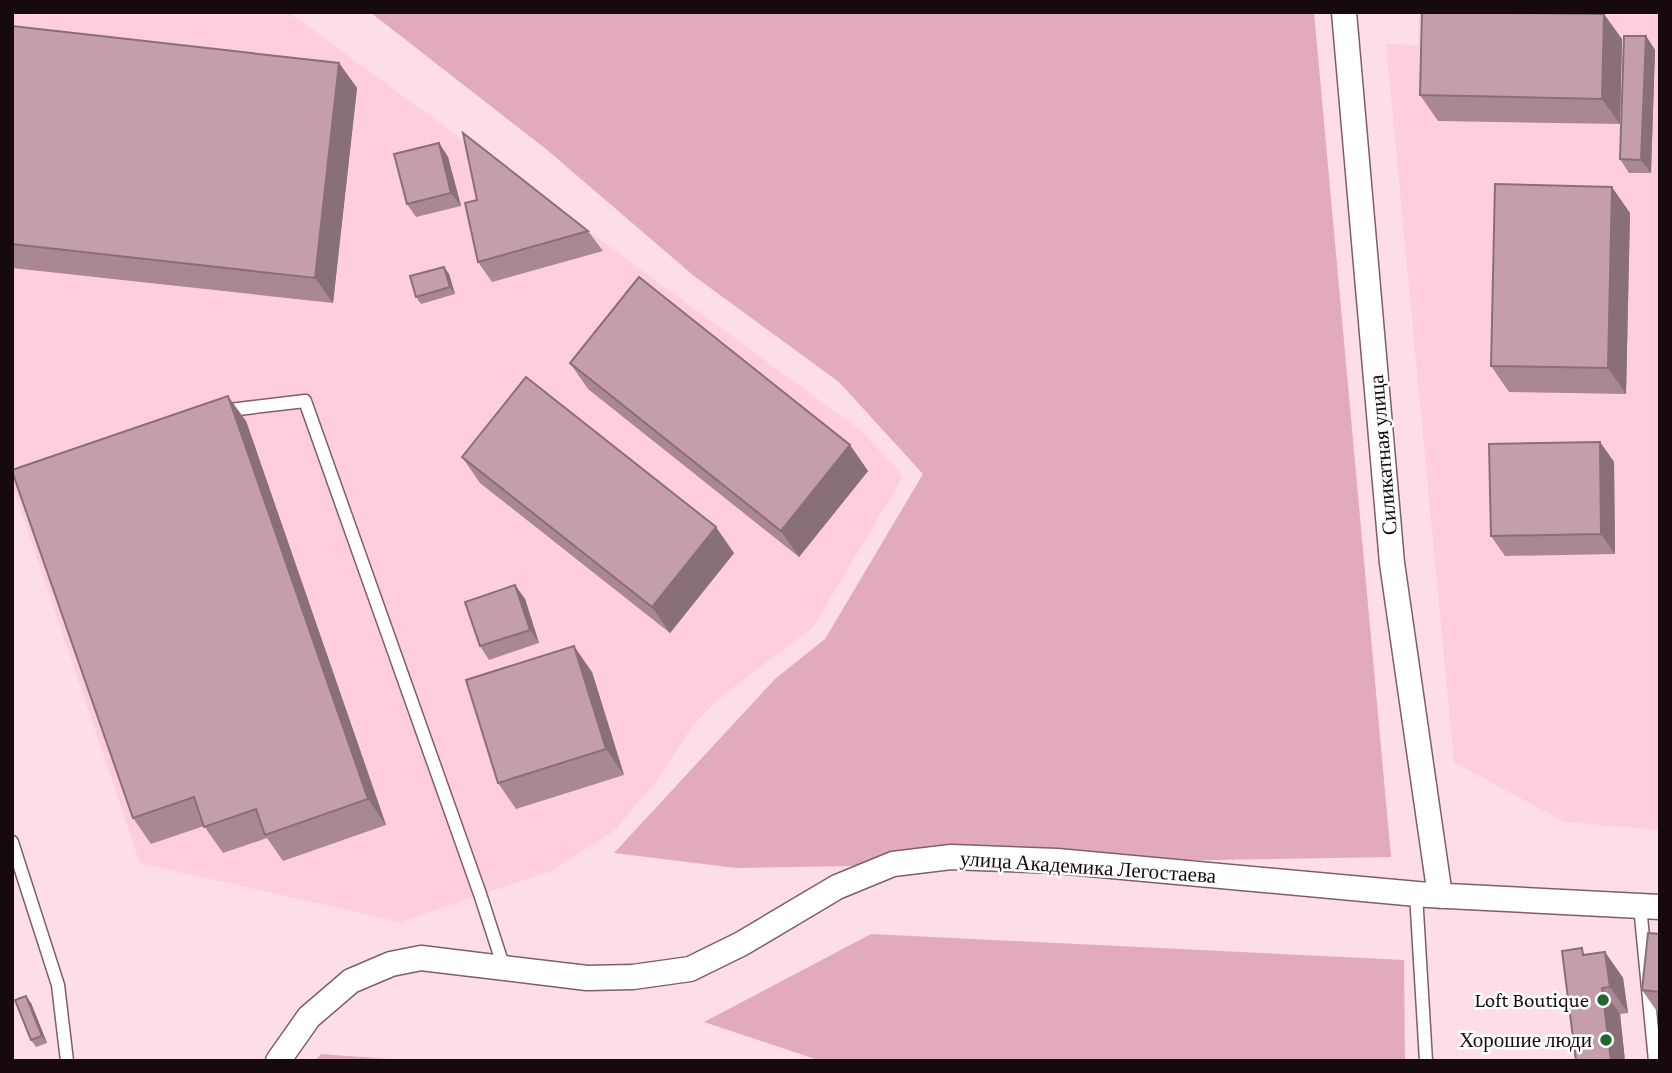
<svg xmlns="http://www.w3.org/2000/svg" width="1672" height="1073" viewBox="0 0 1672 1073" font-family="'Crimson Pro',serif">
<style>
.built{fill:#fecedc}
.green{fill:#e2abbc}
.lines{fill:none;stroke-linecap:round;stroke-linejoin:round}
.lane-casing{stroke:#805e69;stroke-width:15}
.street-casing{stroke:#805e69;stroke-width:27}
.lane{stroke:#fff;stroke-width:12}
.street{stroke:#fff;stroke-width:24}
.wall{fill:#a98892}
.shaded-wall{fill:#896f77}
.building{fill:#c49eaa;stroke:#896f77;stroke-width:2}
.poi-dot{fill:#226631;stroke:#fff;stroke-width:2.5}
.labels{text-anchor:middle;stroke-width:5;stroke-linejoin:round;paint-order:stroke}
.street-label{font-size:21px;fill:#170a0f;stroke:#fff}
.poi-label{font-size:21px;fill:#170a0f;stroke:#fff;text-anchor:end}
</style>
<rect width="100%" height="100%" fill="#fddde6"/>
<path class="built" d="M12,12H288L863,432L903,477L813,627L717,700L693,725L656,781L615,830L553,870L400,922L140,863L12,484Z
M1419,12H1660V830L1565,822L1454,762L1386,44L1418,45Z"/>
<path class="green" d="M370,12H1314L1391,857L736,868L614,853L775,679L825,639L923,474L839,382L694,276L546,149Z
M871,934L1404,960L1405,1061H821L704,1022Z
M321,1054L415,1061H315Z"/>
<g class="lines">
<defs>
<path id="lane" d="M221,411L305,401L480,894L504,968
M12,842L58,985L67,1061
M1416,894L1426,1061
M1640,906L1655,1061"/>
<path id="street" d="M1344,12L1392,563L1440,896
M278,1061L309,1017L351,981L391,964L421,958L587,978L633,977L690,969L741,944L837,887L893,864L951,857L1057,861L1428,895L1660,907"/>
</defs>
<use href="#lane" class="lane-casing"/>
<use href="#street" class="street-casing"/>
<use href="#lane" class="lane"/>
<use href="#street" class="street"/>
</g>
<path class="wall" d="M12,26L339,63L357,88L333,303L12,268Z
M1646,36L1655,50L1651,173H1629L1620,159Z
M1622,39L1620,124L1438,121L1420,95Z
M439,143L448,157L461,206L416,217L407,204Z
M1630,213L1626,394L1509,392L1491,366Z
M588,231L603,251L492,282L478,262Z
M444,267L449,274L455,294L421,304L416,297Z
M570,363L850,445L868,471L799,557L588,389Z
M246,421L386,825L283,861L267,838L223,853L204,826L151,844L133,818Z
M1600,442L1614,462L1615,554L1505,556L1491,536Z
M462,457L734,553L670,633L480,483Z
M515,585L525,599L539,643L489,660L480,646Z
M592,672L624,775L516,809L498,783Z
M1660,934V1010H1656L1642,990Z
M1605,952L1623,978L1628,1013L1620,1014L1625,1061H1576L1586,954Z
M31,1003L47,1043L36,1047L31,1040Z"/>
<path class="shaded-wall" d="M1604,14L1622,39L1620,124L1602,99Z
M1646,36L1655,50L1651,173L1641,160Z
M339,63L357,88L333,303L315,278Z
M439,143L448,157L461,206L451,193Z
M1612,187L1630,213L1626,394L1608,368Z
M444,267L449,274L455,294L450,287Z
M228,396L246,421L386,825L368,799Z
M1600,442L1614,462L1615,554L1601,534Z
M850,445L868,471L799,557L781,531Z
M716,527L734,553L670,633L652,607Z
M515,585L525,599L539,643L530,630Z
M574,646L592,672L624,775L606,749Z
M1605,952L1623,978L1628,1013L1610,987Z
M1602,988L1620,1014L1625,1061H1611Z
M26,996L31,1003L47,1043L42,1036Z"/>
<path class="building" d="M1422,12L1604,14L1602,99L1420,95Z
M12,26L339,63L315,278L12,244Z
M1624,36H1646L1641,160L1620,159Z
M463,133L588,231L478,262L465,203L477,200Z
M439,143L451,193L407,204L394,154Z
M1495,184L1612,187L1608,368L1491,366Z
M444,267L450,287L416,297L410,276Z
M639,277L850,445L781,531L570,363Z
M526,377L716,527L652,607L462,457Z
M228,396L368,799L265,835L256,809L204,827L194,797L133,818L12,471V470Z
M1600,442L1601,534L1491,536L1489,444Z
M515,585L530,630L480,646L465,602Z
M574,646L606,749L498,783L466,680Z
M1648,933L1660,934V992L1642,990Z
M1582,948L1583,955L1605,952L1610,987L1602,988L1611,1061H1576L1562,951Z
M26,996L42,1036L31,1040L15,1000Z"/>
<g class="poi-dot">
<circle cx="1603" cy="1000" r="7"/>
<circle cx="1606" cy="1040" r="7"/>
</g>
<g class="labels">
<g class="street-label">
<text transform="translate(1383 455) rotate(-95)" y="7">Силикатная улица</text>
<text transform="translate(1088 867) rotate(4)" y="7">улица Академика Легостаева</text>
</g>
<g class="poi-label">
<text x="1589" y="1007">Loft Boutique</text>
<text x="1592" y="1047">Хорошие люди</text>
</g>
</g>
<rect width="1672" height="1073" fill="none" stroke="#170a0f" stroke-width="28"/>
</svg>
